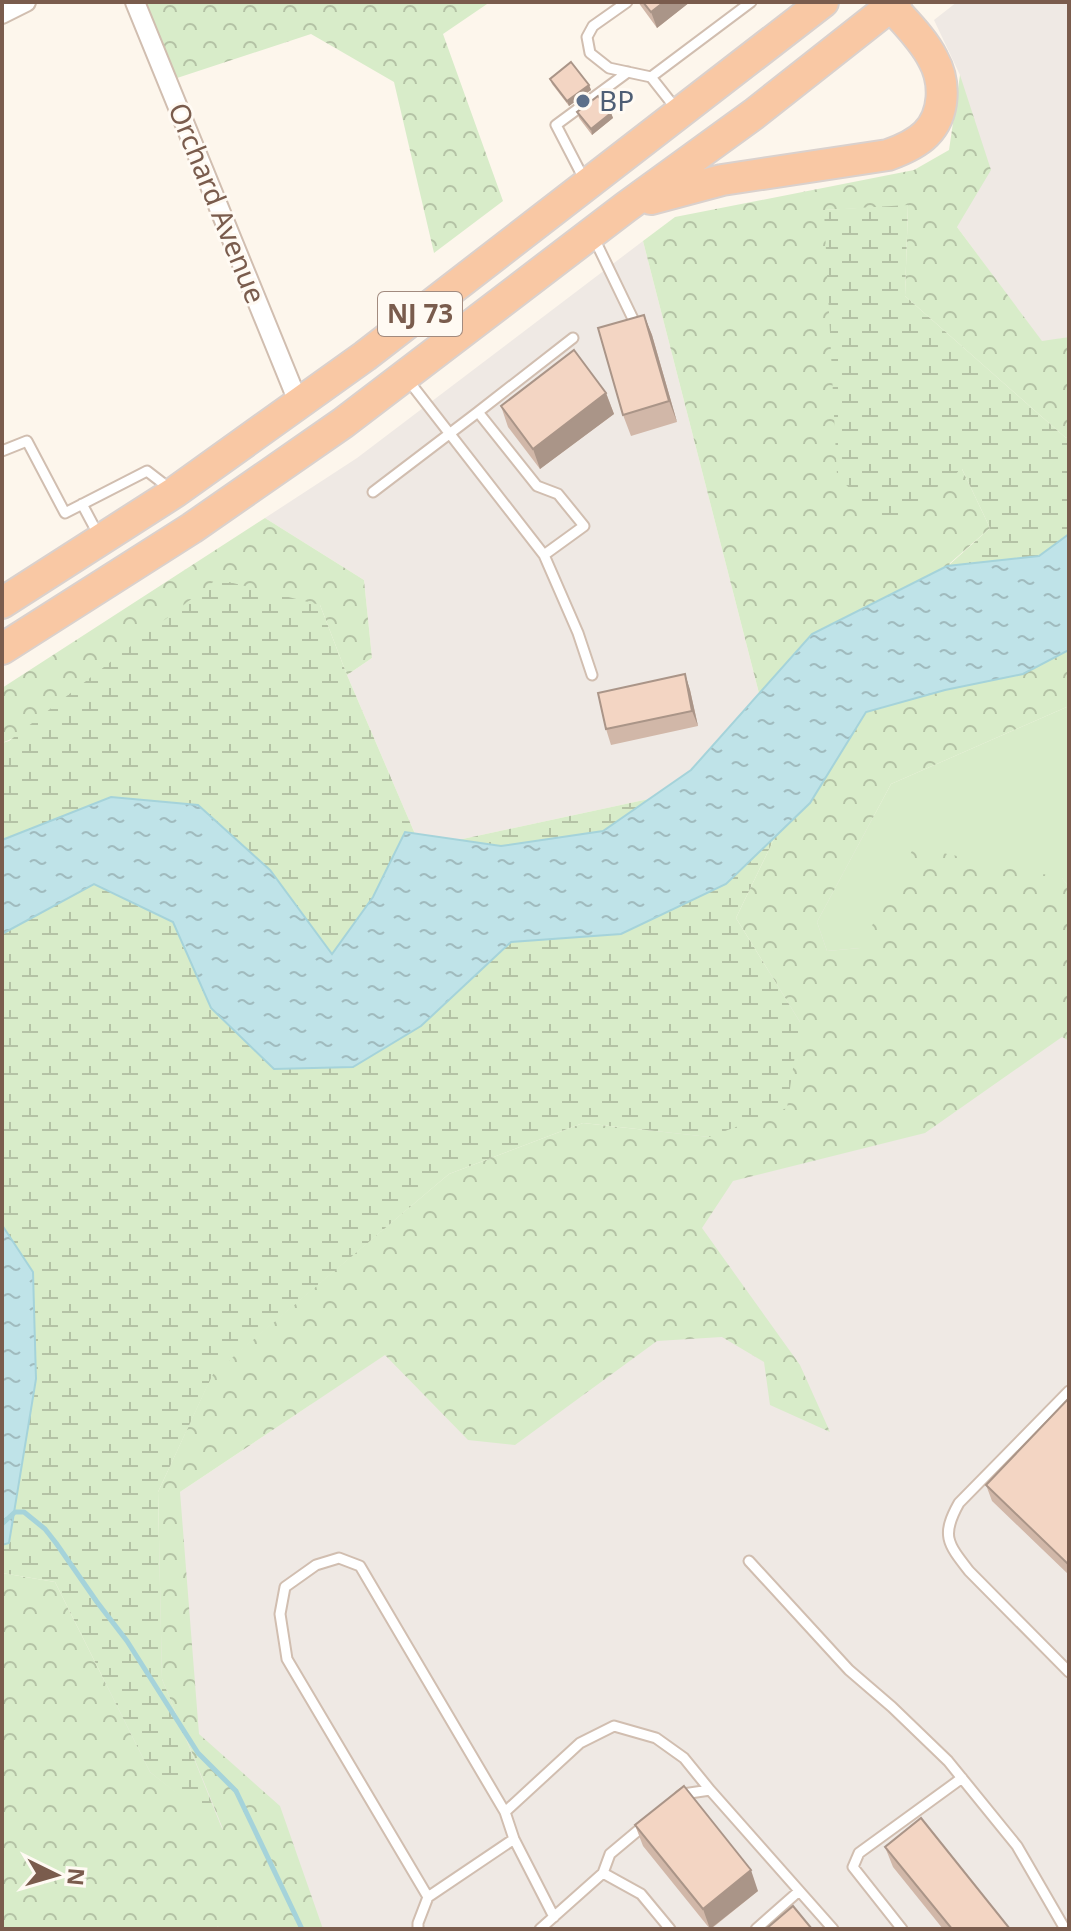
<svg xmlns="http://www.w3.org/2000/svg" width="1071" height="1931" viewBox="0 0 1071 1931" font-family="'Noto Sans',sans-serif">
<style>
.industrial{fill:#efe9e4}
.green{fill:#d8ecc9}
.forest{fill:url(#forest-crowns)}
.wetland{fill:url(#wetland-marsh)}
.water{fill:url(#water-ripples);stroke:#a5d3da;stroke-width:2}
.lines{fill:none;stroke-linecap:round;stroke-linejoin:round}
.stream{stroke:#a5d3da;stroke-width:5}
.service-casing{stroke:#d1beb0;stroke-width:13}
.minor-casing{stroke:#d1beb0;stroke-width:22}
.trunk-casing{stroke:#dad1cd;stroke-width:34}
.service{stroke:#fff;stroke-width:9}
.minor{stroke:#fff;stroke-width:18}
.trunk{stroke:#f9c8a4;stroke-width:30}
.wall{fill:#d1b7a8}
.shaded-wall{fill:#aa9588}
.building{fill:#f3d5c3;stroke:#aa9588;stroke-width:2}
.service-dot{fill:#5c6f8a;stroke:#fffaf3;stroke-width:3}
.labels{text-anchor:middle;stroke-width:6;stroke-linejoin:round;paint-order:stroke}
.shield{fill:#fffaf3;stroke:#a28b7f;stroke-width:2}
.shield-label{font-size:26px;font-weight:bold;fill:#7a5c4d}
.service-label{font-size:28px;fill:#4e5e75;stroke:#fffaf3;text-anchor:start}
.street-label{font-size:28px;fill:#7a5c4d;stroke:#fffaf3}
</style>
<defs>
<pattern id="forest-crowns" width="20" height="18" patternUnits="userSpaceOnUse" patternTransform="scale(2)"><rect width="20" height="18" fill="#d8ecc9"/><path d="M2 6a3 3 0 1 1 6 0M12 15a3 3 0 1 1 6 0" fill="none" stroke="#b4c2a5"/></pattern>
<pattern id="wetland-marsh" width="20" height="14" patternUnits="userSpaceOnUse" patternTransform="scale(2)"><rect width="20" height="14" fill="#d8ecc9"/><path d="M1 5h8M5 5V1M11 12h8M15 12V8" fill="none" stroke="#b4c2a5"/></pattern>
<pattern id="water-ripples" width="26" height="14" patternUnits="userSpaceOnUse" patternTransform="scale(2)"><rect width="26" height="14" fill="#bfe3e8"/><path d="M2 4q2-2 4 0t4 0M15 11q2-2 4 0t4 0" fill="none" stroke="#a0bbbe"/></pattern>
</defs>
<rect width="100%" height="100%" fill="#fdf6ec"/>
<path class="industrial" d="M957,2H1069V337L1042,342L957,227L960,75L934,20Z
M643,241L761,701L726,760L658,797L421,848L347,675L372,658L364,580L265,518L357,458Z
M1069,722V1929H2L180,1492L310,1405L668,1114L878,810Z"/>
<path class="green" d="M1069,706V887L1062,878L860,948L827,951L817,922L891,784Z"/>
<path class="forest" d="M138,2H490L443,34L503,201L434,253L394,82L311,34L171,80Z
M960,75L991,170L957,227L1042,341L1069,337V437L1066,438L905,296L908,206L824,210L962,469L990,528L949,564L990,589L1069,651V706L891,784L817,922L827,951L860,948L914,847L1062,878L1069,887V1041L1062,1037L925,1133L733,1181L702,1228L800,1365L830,1432L770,1405L764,1362L722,1337L657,1341L515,1445L468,1440L385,1355L180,1492L199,1734L280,1806L323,1929H219L218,1926L216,1929H2V1573L55,1582L150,1772L223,1829L162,1679L158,1492L213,1373L449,1174L583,1123L709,1137L800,1022L736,918L774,839L761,701L643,241L675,217L914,170L949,150Z
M265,518L364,580L372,658L347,675L320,605L2,743V688Z"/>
<path class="wetland" d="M908,205L905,296L1066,438L1069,437V651L990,589H982L949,565L990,528L962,469L886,524L837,476L824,210Z
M217,579L320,605L347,675L421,848L658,797L726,760L761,701L774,839L736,918L800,1022L787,1108L709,1137L583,1123L449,1174L213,1374L158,1492L162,1679L223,1831L150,1772L55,1582L2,1573V743L9,741Z"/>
<path class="water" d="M1069,534V650L1023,674L945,690L866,712L810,803L726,884L621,934L511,942L421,1026L353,1067L274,1069L211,1008L173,922L94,884L2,934V840L111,797L198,805L270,870L332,954L373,897L405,832L501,846L603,831L691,770L812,634L947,566L1039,556Z
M2,1225L33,1272L36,1379L9,1543L2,1545Z"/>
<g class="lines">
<path class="stream" d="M2,1524L15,1512H24L45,1529L56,1543L97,1602L127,1641L198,1753L236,1791L302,1929"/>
<defs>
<path id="service" d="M627,2L593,26L587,37L590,53L609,68L651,77
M677,110L651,77L751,2
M585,181L556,125L628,72
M593,236L634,321
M478,412L573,338
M2,451L27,441L65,513L147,471L169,488
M373,492L478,412L537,486L558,494L584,526L544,555L408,380
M82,504L99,536
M544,555L578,633L592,675
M1069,1391L959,1503C941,1535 947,1543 969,1571L1069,1672
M749,1561L849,1670L892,1707L948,1761L1017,1846L1065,1929
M680,1796L683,1794L710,1790L833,1929
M505,1812L360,1566L339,1558L316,1565L285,1587L280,1614L287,1659L428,1897L514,1839
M603,1873L610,1854L647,1823
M554,1917L514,1839L505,1812L580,1743L614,1726L656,1738L684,1758L710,1790
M418,1929V1923L428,1897
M540,1929L603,1873L641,1894L670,1929
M756,1929L799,1891
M902,1929L853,1867L859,1853L962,1778"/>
<path id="minor" d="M135,2L299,404
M2,14L26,2"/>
<path id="trunk" d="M651,199L722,180L888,155C902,150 916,144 926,134C945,115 946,82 933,59C923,39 905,22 891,6
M2,603L175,492L365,356L823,2
M2,649L192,528L343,423L626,207L754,114L896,2"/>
</defs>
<use href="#service" class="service-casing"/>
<use href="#minor" class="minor-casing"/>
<use href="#trunk" class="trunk-casing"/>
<use href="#service" class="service"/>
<use href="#minor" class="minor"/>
<use href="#trunk" class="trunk"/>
</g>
<path class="wall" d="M638,2H690L657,28Z
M550,79L589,85L591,90L569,106L552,84Z
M577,112L611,113L613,118L592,135L579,118Z
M644,315L652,335L677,422L631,436L623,415Z
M606,393L614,414L540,469L508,427L501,406Z
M685,674L690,690L698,726L611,745L606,729Z
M1069,1398V1575L992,1501L986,1485Z
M635,1825L758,1891L711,1929H710L643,1846Z
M885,1847L1010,1929H943L893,1867Z"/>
<path class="shaded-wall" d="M664,2H690L657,28L651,12Z
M589,85L591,90L569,106L567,101Z
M611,113L613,118L592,135L591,129Z
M644,315L652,335L677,422L669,401Z
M606,393L614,414L540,469L533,449Z
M685,674L690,690L698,726L692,711Z
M751,1870L758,1891L710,1929L703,1909Z"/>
<path class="building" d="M643,2H664L651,12Z
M571,62L589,85L567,101L550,79Z
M598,96L611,113L591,129L577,112Z
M644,315L669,401L623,415L598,328Z
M574,350L606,393L533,449L501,406Z
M685,674L692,711L606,729L598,693Z
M1069,1398V1565L986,1485Z
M684,1786L751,1870L703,1909L635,1825Z
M921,1818L1010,1929H952L885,1847Z
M793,1906L812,1929H766Z"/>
<circle class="service-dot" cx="583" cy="101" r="8"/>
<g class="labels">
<rect class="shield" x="378" y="292" width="84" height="44" rx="6"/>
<g class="shield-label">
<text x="420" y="323">NJ 73</text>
</g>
<g class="service-label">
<text x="599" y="111">BP</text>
</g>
<g class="street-label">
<text transform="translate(217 203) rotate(68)" y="10">Orchard Avenue</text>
</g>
</g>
<rect width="1071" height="1931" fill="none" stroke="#7a5c4d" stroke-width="8"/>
<g transform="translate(56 1875) rotate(95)" stroke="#fffaf3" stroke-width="6" paint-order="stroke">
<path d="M0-6L14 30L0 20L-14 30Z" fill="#7a5c4d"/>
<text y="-12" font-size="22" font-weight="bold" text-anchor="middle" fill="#7a5c4d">N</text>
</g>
</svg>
